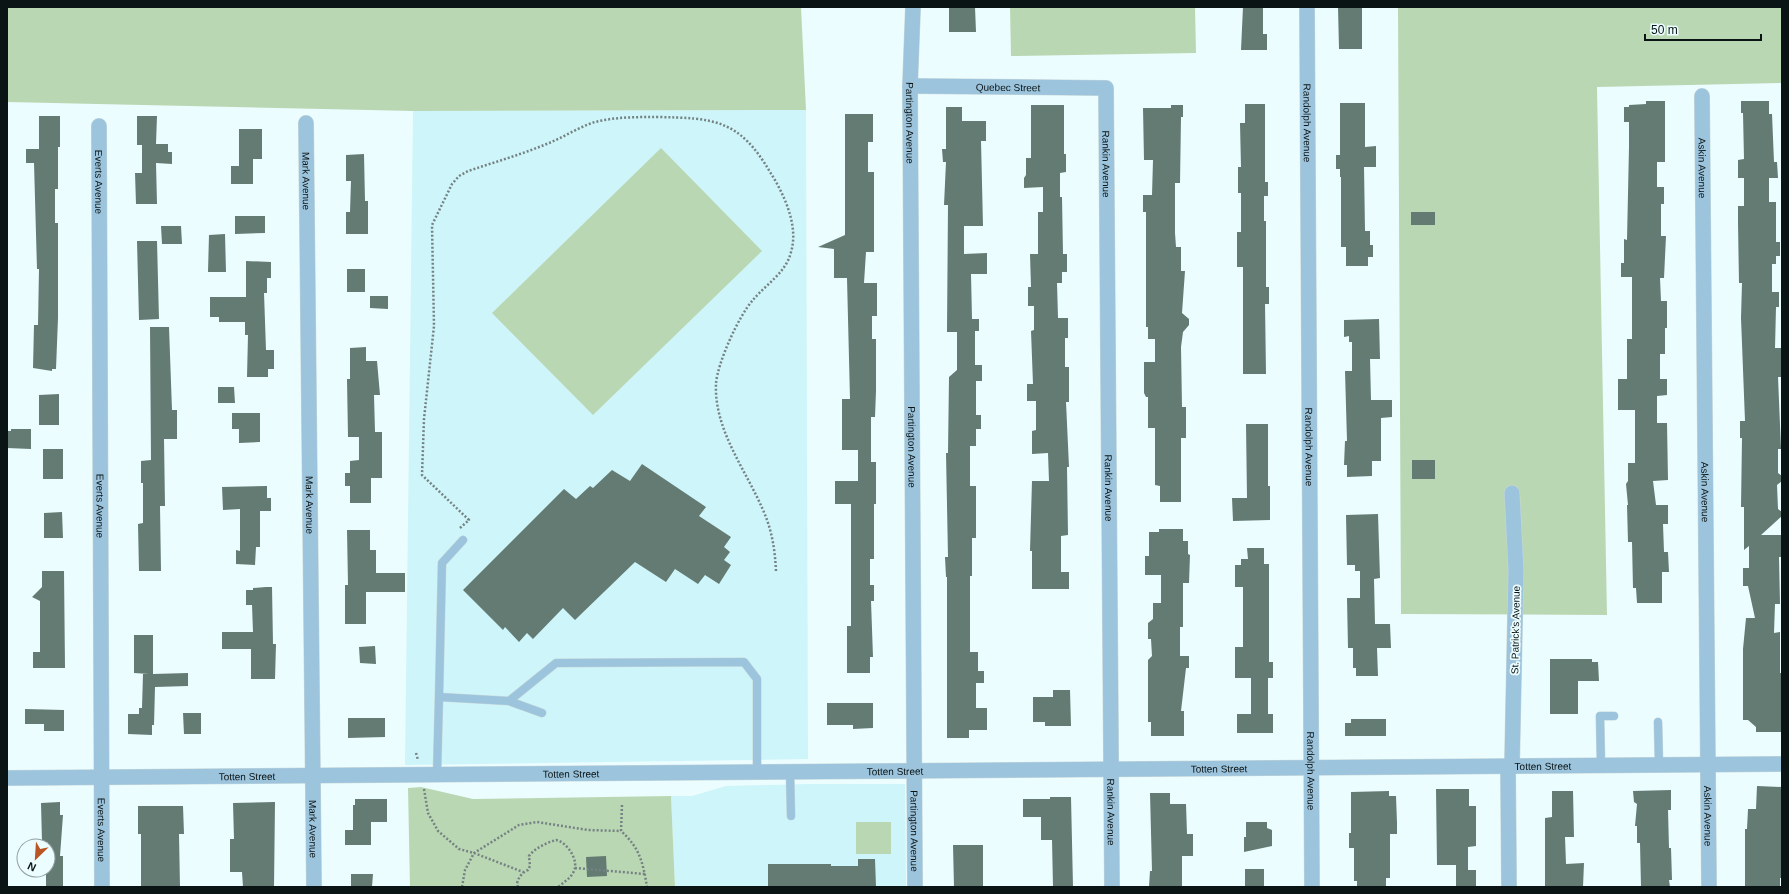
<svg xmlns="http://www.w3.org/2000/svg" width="1789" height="894" viewBox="0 0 1789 894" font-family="Helvetica,sans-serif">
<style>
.built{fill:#cef5f9}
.green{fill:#bad7b3}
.building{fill:#637b73}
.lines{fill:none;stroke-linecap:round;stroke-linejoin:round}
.lane-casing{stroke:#c8d8da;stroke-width:9}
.street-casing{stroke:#c8d8da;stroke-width:16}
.path{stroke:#758284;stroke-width:2.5;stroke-dasharray:2 2;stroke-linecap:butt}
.lane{stroke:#9dc4dd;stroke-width:8}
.street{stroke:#9dc4dd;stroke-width:15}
.labels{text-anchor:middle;stroke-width:3.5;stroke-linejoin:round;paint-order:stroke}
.street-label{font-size:10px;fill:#0a1415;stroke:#ecfdff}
</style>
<rect width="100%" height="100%" fill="#ecfdff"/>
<path class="built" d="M806,110L808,759L405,765L413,111Z
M809,784H905L906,887H675L671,796H692L726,786Z"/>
<path class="green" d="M7,7H801L806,110L413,111L7,102Z
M1010,7H1195L1196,53L1011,56Z
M1398,7H1782V83L1597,87L1607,615L1401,614Z
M661,148L762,251L593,415L492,313Z
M421,787L473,799L671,796L675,887H410L408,788Z
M856,822H891V854H856Z"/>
<path class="building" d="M949,7H975L976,32H949Z
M1243,7H1263V34H1267V50H1241Z
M1338,7H1362V49H1339Z
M1646,101H1665V162H1657V187H1664V204H1661V236H1666L1664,278H1660L1661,301H1667V328H1665V354H1660V379H1667V395L1657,396V423H1667L1668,480L1653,481L1656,505H1668V524H1663L1664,552H1668L1669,572H1662V603H1637L1636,588H1633L1632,542H1628L1627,505H1628L1626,484L1628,481V463H1635V410H1618V379H1627V339H1632V277H1621V263H1624V239L1627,240L1629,147V122H1624V107H1629V105L1646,104Z
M1741,101H1769V114H1772L1774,162H1777L1778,178H1769V202H1776V242H1780V256H1776V264H1772V292H1779V307H1776L1775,348H1781V377H1778L1781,449H1778V473L1782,476V481L1777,485L1778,509L1782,512V516L1761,535H1781V557H1779L1780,604H1775L1774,633L1780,632V673H1782V732H1756V727L1748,720H1743V649L1746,618H1755L1748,586H1743V568H1749V546L1744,550V507H1741L1742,438H1740V421H1745L1741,318L1742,283H1739L1738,223V206H1744V178H1738V160L1744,159L1743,113H1741Z
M1340,103H1365V147L1376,146V167H1364L1365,231H1370V245H1373V257H1368V266H1346V247H1341V177H1340V169H1336V155H1340Z
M1245,104H1265V182H1268V196H1264V221H1266V287H1269V304H1265L1266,374H1243V267H1237V232H1241V193H1238V167H1241L1240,123H1245Z
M1031,105H1064V154H1066V172L1060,173V197H1062L1063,254H1067V272H1062V283H1057L1058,318H1068V338H1065V367H1069V402H1066L1069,467H1067L1068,535L1061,536V572H1069V589H1032V551H1030L1032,481H1049L1048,453L1032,454V431L1036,430V401H1027V384H1033L1031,331L1034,330V306H1028V287H1031L1030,254H1038V212H1043V187L1024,188V178L1026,175V158H1031Z
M1171,105H1183V117H1181L1180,183H1175V233L1176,247H1181V271H1185L1182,313L1189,319V325L1183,332L1181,347L1182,407H1186V438H1181V502H1160V486L1155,485V428H1148V397H1146L1144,393V362H1155V339H1148V327H1146V212H1143V195H1152L1153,160H1144L1143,108H1171Z
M946,107H962V121H986V141H981L983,226H964V254L987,253V274H971L972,319H979V331H975V365H982V381H976V415H981V429H976V446H970V486H976V538H972V576H970V652H978V671H984V683H976V708H987V730H969V738H947V577H946L945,557H948L946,453H948L949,377L957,370V332H947L948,205H944L946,162H943L942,149H946Z
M845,114H873V142H868V172H874V252H866L864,283H877V316H872V339H876V391L875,417H871V462H876V504H874V559H870V585H874V601H871L873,657H870V673H847V626H851V504H835V481H858V450H842V399H850L847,278H834V249L818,247L845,235Z
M39,116H60V147H58V189H55V223H58V318L56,369H52V371L33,368L34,325H38L39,269H37L34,163H26V149H39Z
M137,116H157L156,144H168V152H172V164L156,163L157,204H136L135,173H142V145H137Z
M239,129H262V159H253V184H231V166H239Z
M364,154L365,201H368V234H346V212H350L351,181H346V155Z
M1411,212H1435V225H1411Z
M235,216H265V233L235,234Z
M161,226H181L182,244H162Z
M225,234L226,272H208L209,235Z
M137,241H157L159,319L139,320Z
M246,261L271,262V278H267V293H264L266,350H274V369H268V377H247L248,335H245V322H219V317H210V297H246Z
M347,269H365V292H347Z
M370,296H388V309L370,308Z
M1379,319L1380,359H1370L1371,400H1392V417L1381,418V461H1372V476L1347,477V465H1344L1345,441H1347L1345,371H1352V342H1349V336L1344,337V320Z
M150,327H169L172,410H177V439H164L165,506H160L161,571H139L138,524L143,523V483H141V461L151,460Z
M366,347V361H377L380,395H374L375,432H382V478H371V503H350V486H345V473H350V461L359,460V437H348L347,379H350V348Z
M218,387H234L235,403H218Z
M59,394V425H39V395Z
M232,413H260V442L239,443V429H232Z
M1246,424H1268V486H1270V520L1233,521L1232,498H1247Z
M11,429H31V449L7,448V431H11Z
M43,449H63V479H43Z
M1412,460H1435V479H1412Z
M642,464L706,507L699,516L731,537L724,547L730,552L724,560L731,565L719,584L705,575L698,584L675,569L666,582L635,562L575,620L563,608L533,639L527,633L519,642L505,627L503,630L463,590L564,489L576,499L590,486L593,488L612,470L630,481Z
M267,486V498H271V511H260V547H256L255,565L236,564V550L240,551V509L223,510L222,487Z
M62,512L63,538H44V513Z
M1378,514L1380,578L1374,579L1375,624H1390L1391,648H1377L1378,676H1356V668H1353V648H1348L1347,598H1360V571H1355V565H1347L1346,515Z
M1159,529H1183V541H1188V554L1190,555L1189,583H1183V627H1180V656H1189V668H1186L1181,711H1184V736H1151V722H1148V660L1152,656L1151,639H1148V623L1153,619V603H1161V575H1145V556H1149V532H1159Z
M347,530H370V550H376V573H405V592H366V624H345V585H348Z
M1247,548H1264V564H1269V662H1273V678H1268V714H1273V733H1237V714H1251V678H1235V647H1243V587H1235V565H1241V559H1248Z
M42,571H64L65,668H33V652H40V601L32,597L42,587Z
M266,587H272L273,644H276L275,679H251V649H222V632H253L252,605H246V590H253V588Z
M134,635H153V674L188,673V686L155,687L154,725H152V735L128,734V714H139V708H142L143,674H149L134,673Z
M375,646L376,664L360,663L359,647Z
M1550,659H1592V662H1598L1599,681H1578V714H1550Z
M1053,690H1070L1071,726H1045V722H1033V697H1053Z
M827,703H873V728L853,729V725H827Z
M25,709L64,710V731H44V724H25Z
M183,713H201V734H184Z
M348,718H385V737L348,738Z
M1351,719H1386V736H1345V723H1351Z
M1757,786L1782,787V878H1780V887H1745V829H1747L1748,809H1756Z
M1436,789H1469V806H1476V846L1468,847V870H1476V887H1456V865H1437Z
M1671,790V810H1668L1669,848H1671L1672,880H1669L1670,887H1641L1640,843H1637V826H1635L1637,804L1634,802L1633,791Z
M1389,791V796H1396L1397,823V834H1390V878H1386V887H1357V881H1354V848H1349V833H1351V792Z
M1552,791H1573L1574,837H1565L1566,864L1584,863L1583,887H1545V818L1552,817Z
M1150,793H1170V804H1186L1187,834H1193V856H1182V887H1149L1150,871H1152Z
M1050,797H1071L1073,887H1053L1052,840H1041V817H1023V799H1050Z
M355,799H387V822H371V845H345V830H353V805H355Z
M60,802V815H63L60,856H63V887H46V870H48V842H42L41,803Z
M275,802L274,887H243L242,872H230V839H234L233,803Z
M138,806H183L184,834H179L180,887H141V834H138Z
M1246,822H1267V828L1272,830V846L1244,852V837H1246Z
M953,845H983V886L954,887Z
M606,856L607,876L587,877L586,857Z
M858,859H875L876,887H768V864H831V866H858Z
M1245,869H1264V887H1245Z
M351,874H373L372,887H351Z"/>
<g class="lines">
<defs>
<path id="lane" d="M439,697L442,563L463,540
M509,701L556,663L744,662L757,679V772
M1658,722L1659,765
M1601,765L1600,716H1614
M790,772L791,816
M437,774L439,697L509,701L542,713"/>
<g id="street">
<path id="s1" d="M913,7L910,86L915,887"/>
<path id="s2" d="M1307,7L1312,887"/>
<path id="s3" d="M910,86L1106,88L1112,887"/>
<path id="s4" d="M1702,96L1709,887"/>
<path id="s5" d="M306,123L314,887"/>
<path id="s6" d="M99,126L102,887"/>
<path d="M1512,493L1516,570L1512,766"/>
<path d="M1508,766L1509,887"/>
<path id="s7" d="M7,778L1782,764"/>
</g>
</defs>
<use href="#lane" class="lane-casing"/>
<use href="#street" class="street-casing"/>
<path class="path" d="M460,528L469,520L422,475L424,419L434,326L432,225L452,184L459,176L468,171C495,162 523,154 549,143C564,137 579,127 595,122C615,117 636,117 656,117C714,118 739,119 770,172C784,194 799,226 791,252C786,273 766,284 753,300C739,315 717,364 716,384C714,430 746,470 763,510C772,530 775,550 776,571
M416,753L418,760
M424,789L428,813L438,831L459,849L474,853L523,872
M622,805L621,831C640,848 643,863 647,887
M575,868L645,874
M462,887L465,870L474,853L519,825L537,822L588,830L621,831
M518,887L517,884C518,877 523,872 528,870L530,866L529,856C535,848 546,843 556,840C567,842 579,860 574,871C571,878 564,882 558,887"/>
<use href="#lane" class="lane"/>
<use href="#street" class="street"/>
</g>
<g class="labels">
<g class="street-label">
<text dy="4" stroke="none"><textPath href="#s3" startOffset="98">Quebec Street</textPath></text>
<text dy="4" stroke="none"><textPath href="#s1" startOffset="116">Partington Avenue</textPath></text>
<text dy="4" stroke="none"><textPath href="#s2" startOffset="116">Randolph Avenue</textPath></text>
<text dy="4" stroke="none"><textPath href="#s3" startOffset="272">Rankin Avenue</textPath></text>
<text dy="4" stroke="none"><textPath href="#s4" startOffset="72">Askin Avenue</textPath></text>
<text dy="4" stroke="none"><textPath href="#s5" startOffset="58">Mark Avenue</textPath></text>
<text dy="4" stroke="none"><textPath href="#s6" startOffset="56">Everts Avenue</textPath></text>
<text dy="4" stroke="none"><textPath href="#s1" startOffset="440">Partington Avenue</textPath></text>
<text dy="4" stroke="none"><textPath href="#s2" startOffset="440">Randolph Avenue</textPath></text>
<text dy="4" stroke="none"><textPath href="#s3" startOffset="596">Rankin Avenue</textPath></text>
<text dy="4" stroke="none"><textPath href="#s4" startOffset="396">Askin Avenue</textPath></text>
<text dy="4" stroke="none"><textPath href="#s5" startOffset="382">Mark Avenue</textPath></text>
<text dy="4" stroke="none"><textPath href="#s6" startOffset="380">Everts Avenue</textPath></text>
<text transform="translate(1515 630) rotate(-89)" y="4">St. Patrick's Avenue</text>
<text dy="4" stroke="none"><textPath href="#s7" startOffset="1536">Totten Street</textPath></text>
<text dy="4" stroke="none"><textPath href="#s7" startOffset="1212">Totten Street</textPath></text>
<text dy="4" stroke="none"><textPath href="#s7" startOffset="888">Totten Street</textPath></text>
<text dy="4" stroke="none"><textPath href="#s2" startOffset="764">Randolph Avenue</textPath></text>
<text dy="4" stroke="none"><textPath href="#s7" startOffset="564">Totten Street</textPath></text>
<text dy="4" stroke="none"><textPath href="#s7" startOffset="240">Totten Street</textPath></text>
<text dy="4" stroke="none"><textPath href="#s3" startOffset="920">Rankin Avenue</textPath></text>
<text dy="4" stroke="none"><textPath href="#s4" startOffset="720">Askin Avenue</textPath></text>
<text dy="4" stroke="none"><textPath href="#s5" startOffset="706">Mark Avenue</textPath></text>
<text dy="4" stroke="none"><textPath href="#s6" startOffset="704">Everts Avenue</textPath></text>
<text dy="4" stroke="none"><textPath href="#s1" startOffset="824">Partington Avenue</textPath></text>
</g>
</g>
<rect width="1789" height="894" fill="none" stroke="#0a1415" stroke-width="16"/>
<g transform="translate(36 858) rotate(205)"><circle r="19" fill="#ecfdff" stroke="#92a0a1"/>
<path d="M0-3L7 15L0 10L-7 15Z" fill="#ba5524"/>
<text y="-6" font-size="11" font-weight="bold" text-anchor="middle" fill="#0a1415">N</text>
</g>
<path d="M1645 34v6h116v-6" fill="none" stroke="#0a1415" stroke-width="2"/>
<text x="1651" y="34" font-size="12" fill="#0a1415" stroke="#ecfdff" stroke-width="3" paint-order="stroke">50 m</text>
</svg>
